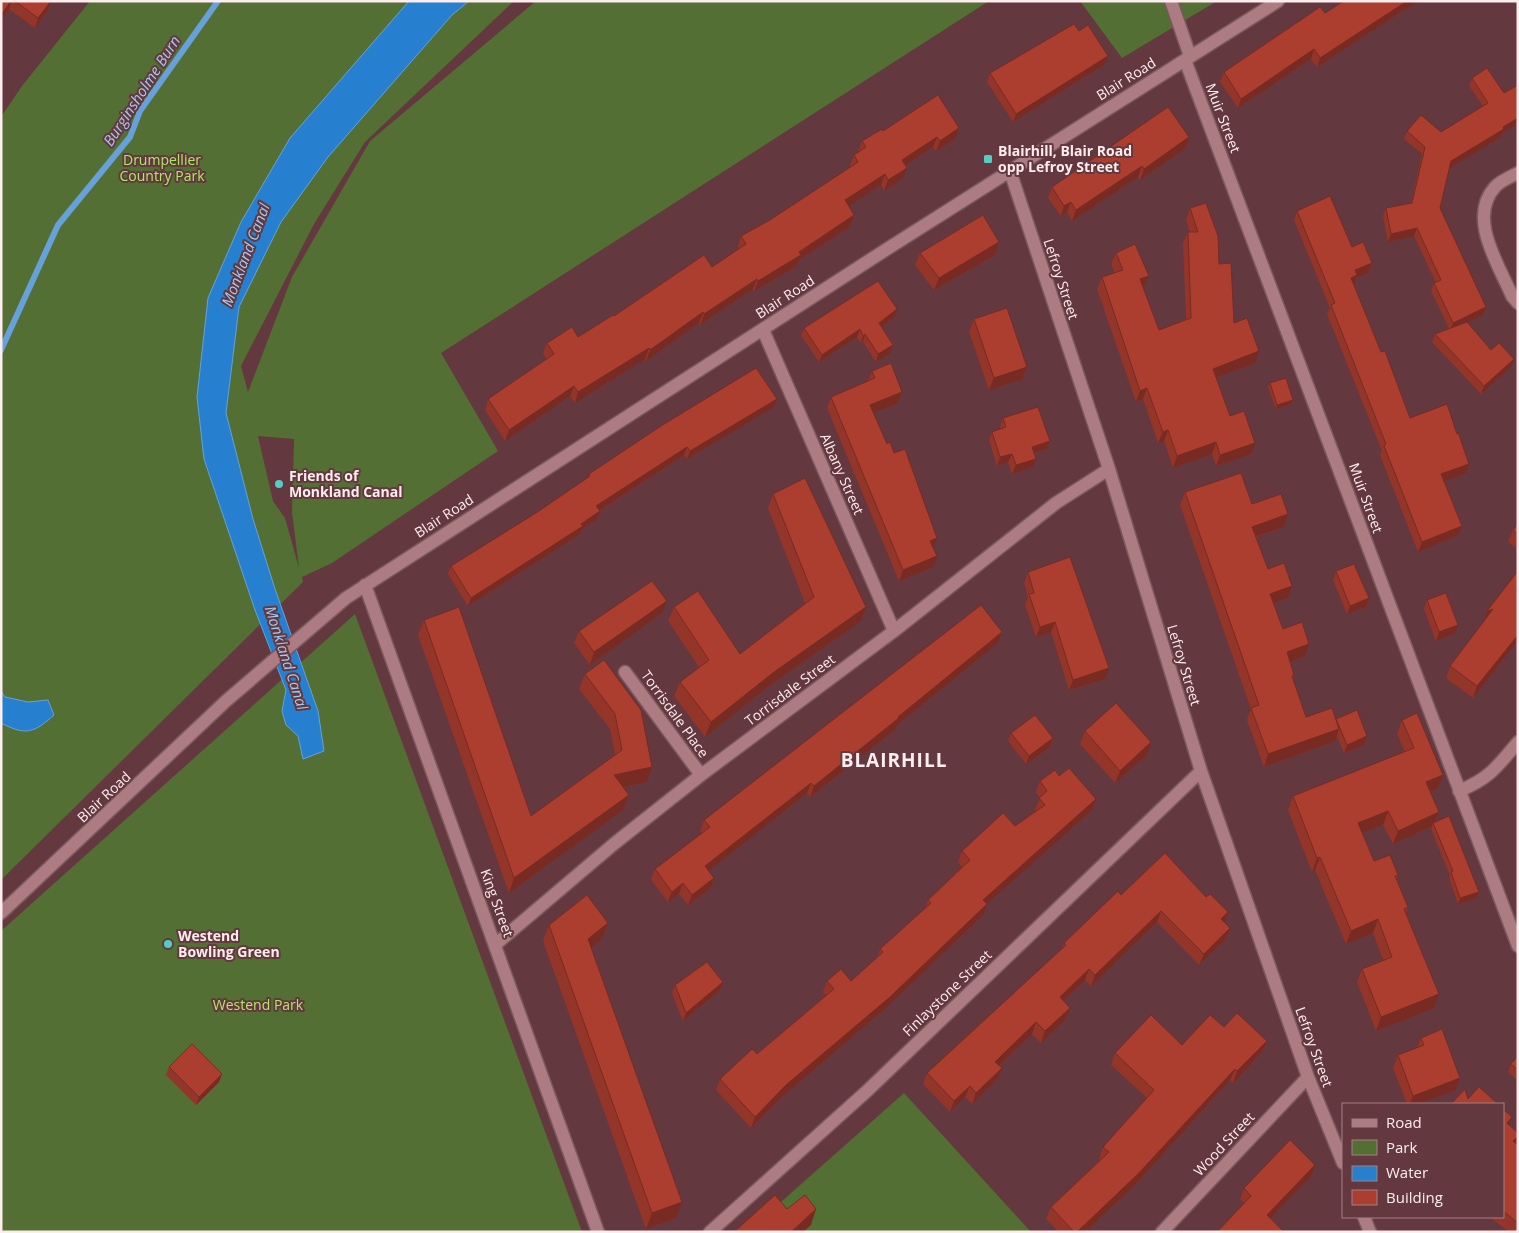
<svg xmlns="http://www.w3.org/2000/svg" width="1519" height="1233" viewBox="0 0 1519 1233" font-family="'Open Sans',sans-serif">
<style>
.green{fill:#536f33;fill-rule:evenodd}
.water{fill:#2680cf;stroke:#67a1d9}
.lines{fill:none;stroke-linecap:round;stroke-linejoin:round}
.stream{stroke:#67a1d9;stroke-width:6}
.street-casing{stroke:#7a585e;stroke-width:15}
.secondary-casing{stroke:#7a585e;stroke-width:15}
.street{stroke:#ac7c82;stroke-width:12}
.secondary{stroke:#ac7c82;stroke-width:12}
.wall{fill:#943529}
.shaded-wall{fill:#782b22}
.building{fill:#ac3e30;stroke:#782b22}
.poi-dot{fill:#54cdc6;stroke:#63383f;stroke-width:2}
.labels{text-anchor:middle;stroke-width:4;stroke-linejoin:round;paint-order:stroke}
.street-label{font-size:14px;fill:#feedef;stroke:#63383f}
.poi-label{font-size:14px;font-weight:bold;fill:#feedef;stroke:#63383f;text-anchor:start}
.park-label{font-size:14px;fill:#adea64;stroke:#63383f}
.water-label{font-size:15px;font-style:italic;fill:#a3caf2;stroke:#63383f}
.district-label{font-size:19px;font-weight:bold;letter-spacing:1px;fill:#feedef;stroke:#63383f}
</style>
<rect width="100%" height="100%" fill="#63383f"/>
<path class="green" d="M90,1H514L365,142L314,224L241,366L248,392L292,277L370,141L536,1H989L441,353L498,451L332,563L302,577L303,582L1,880V117L22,86ZM258,436L294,439L292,512L299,568L285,518L273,501Z
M1080,1H1217L1122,58Z
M355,614L582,1232H1V931Z
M904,1093L1031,1232H793L773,1209Z"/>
<path class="water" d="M409,1H469L452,15L328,157L281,222L239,307L226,413L253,519L275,589L318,711L324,751L303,759L298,736L286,725L282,711L286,690L255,610L204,459L197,397L208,298L241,222L290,138Z
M1,691L5,697L28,702L48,700L54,715C34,733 26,736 1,723Z"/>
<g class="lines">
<path class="stream" d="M1,350L58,225L130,137L140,111L218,1"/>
<defs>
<path id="street" d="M1171,1L1190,56
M1185,60L1518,946
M1010,171L1109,469L1201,771L1308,1077L1343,1163
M1518,173C1510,177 1500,181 1495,187C1467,218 1499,265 1512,296L1518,303
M763,330L894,631
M625,672L701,775
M1459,791C1490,778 1497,767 1518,742
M496,944L615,843L701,775L894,631L1056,503L1109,469
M1364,1217L1370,1232
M710,1232L867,1091L1201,771
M1162,1232L1308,1077"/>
<path id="secondary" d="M365,585L598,1232
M1,913L226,701L346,598L887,249L1278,1"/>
</defs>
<use href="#street" class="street-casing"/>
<use href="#secondary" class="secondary-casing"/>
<use href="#street" class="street"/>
<use href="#secondary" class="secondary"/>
</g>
<path class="wall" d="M1,1H51L49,9L35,28L9,9L1,20Z
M1344,1H1418L1317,67L1311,59L1238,108L1220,82L1224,72L1325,13Z
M1079,31L1105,64L1013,122L987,82L990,73Z
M1487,68L1502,133L1501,137L1449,168L1440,208L1486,307L1483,315L1467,322L1491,350L1511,367L1481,394L1432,342L1435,334L1449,328L1431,291L1434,283H1436L1414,236L1388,242L1383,216L1386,208L1411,203L1422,154L1404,139L1407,131L1441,132L1483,106L1469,86L1472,78Z
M883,131L955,139L936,151L933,147L905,165L903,178L884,191L881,185L848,206L854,215L851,226L799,260L797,266L754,291L753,289L701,324L699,323L646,361L645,359L575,403L570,396L505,441L485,410L488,399L547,359L543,353L547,343L578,337L614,316L712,267L739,249L738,246L741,236L770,220L851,167L850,165L854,155L858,152L862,141Z
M1189,137L1186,148L1140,180L1138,177L1072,221L1067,212L1061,216L1048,198L1052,187Z
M1190,208L1219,264L1234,323L1259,351L1255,363L1216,377L1230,416L1251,454L1216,466L1212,454L1173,468L1164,441L1158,443L1143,399L1136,402L1097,289L1102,277L1115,273L1111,264L1116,253L1144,287H1143L1159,330L1186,319L1183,243L1188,232H1190L1186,220Z
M1297,211L1352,247L1372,263L1368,273L1356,278L1354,285L1381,352L1410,418L1466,473L1444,481L1462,526L1458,535L1418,552L1380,455L1382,451L1327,314L1330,308L1294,220Z
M999,242L995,255L934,290L915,265L920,253Z
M894,317L881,327L893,345L890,353L876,362L863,342L861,343L857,337L819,362L801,335L804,328Z
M974,319L1027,367L1022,379L989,390L969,332Z
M872,371L902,392L898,403L873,413L933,548V567L899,581L827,408L831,397L868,381Z
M1270,383L1293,400L1291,404L1276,409L1268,387Z
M774,407L687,459L684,455L600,511L597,519L582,529L580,534L468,606L448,574L451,566L539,511L588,478L589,474Z
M1003,418L1050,441L1047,449L1034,454L1036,459L1033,467L1012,474L1008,462L997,466L989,440L992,432L1001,429L1000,427Z
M1185,492L1252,504L1284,527L1256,537L1268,569L1292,586L1288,598L1273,603L1283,629L1305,656L1290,662L1294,675L1293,679L1306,717L1336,719L1367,736L1364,745L1344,753L1337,736L1335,741L1264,767L1247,720L1251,709L1180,505Z
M773,494L866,607L861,621L769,686L705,737L674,696L680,682L699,667L668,621L674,607L740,654L805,603L768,508Z
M1518,524V549L1508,542L1513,530Z
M1336,571L1369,598L1366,607L1347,614L1333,580Z
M1518,571V641L1473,698L1446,678L1450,666L1483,623L1487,611Z
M1028,572L1105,679L1069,690L1051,632L1036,637L1025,605L1028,597L1024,583Z
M1427,600L1455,633L1436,641L1424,609Z
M662,613L590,665L574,643L579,631Z
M424,620L531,816L615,755L610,729L579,689L585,674L604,660L647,782L623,787L629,795L623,810L509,893L418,635Z
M1002,632L998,643L897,725L896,729L810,797L807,793L708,871L714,878L710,889L688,905L679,894L668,902L651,880L655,869L702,833L700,831L704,820Z
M1402,720L1438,788L1430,792L1439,812L1435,822L1479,892L1477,898L1458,904L1449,878L1450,875L1431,829L1432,826L1393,844L1383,825L1362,833L1374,861L1398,875L1397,879L1408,907L1406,913L1434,1008L1376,1031L1357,982L1362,969L1383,960L1373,933L1346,944L1315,870L1312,872L1288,810L1293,796L1405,752L1397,734Z
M1085,731L1151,742L1147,755L1115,783L1080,744Z
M1011,733L1053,738L1050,747L1026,764L1008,741Z
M1059,776L1092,810L986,904L983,915L886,1008L783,1096L751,1128L716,1090L720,1079L757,1054L826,995L823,992L827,981H851L878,957L880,949L925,909L928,900L962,867L958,862L962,851L1015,826L1036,811L1035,809L1040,798L1036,792L1040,781Z
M1121,895L1206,897L1228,912L1224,922L1230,928L1226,939L1199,965L1157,922L1091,986L1085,980L1064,1001L1066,1019L1041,1043L1032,1034L999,1066L997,1080L972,1104L965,1097L950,1112L923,1084L927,1073L1062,949L1064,943Z
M608,923L602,939L591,948L676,1218L646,1229L543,941L549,925Z
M675,985L720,990L683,1021L672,993Z
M1224,1027L1267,1041L1262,1052L1233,1083L1230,1080L1134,1186L1085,1232H1059L1046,1219L1051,1207L1100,1160L1099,1159L1103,1147L1147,1098L1111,1065L1115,1053L1182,1045Z
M1421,1038L1460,1078L1456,1090L1418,1104H1407L1393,1068L1398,1055L1417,1048Z
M1518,1056V1081L1508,1072L1511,1064Z
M169,1067L219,1082L196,1105L166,1075Z
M1503,1109L1512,1117L1509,1125L1516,1144L1518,1145V1232H1509L1491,1218V1217H1503Z
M1311,1176L1270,1219L1244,1203L1240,1199L1244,1188Z"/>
<path class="shaded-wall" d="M11,1L9,9L1,20V15Z
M51,1L49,9L35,28L38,18Z
M1407,1H1418L1317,67L1320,58Z
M1314,49L1311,59L1238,108L1241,99Z
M1108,56L1105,64L1013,122L1016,114Z
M1518,118V124L1502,133L1501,137L1448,169L1451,161Z
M959,128L955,139L936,151L940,141Z
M937,137L933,147L898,170L902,160Z
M1189,137L1186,148L1140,180L1144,169Z
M1142,166L1138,177L1072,221L1076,210Z
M907,168L903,178L884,191L888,180Z
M885,174L881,185L841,211L845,200Z
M1071,202L1067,212L1061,216L1064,206Z
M854,215L851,226L799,260L797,266L754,291L758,281Z
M1417,228L1414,236L1388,242L1391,234Z
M999,242L995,255L934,290L939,278Z
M1372,263L1368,273L1356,278L1354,285L1351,278L1355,270Z
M1149,276L1144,287L1136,290L1140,279Z
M757,279L753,289L701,324L704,314Z
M1486,307L1483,315L1450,330L1453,323Z
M897,309L894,317L876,331L879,323Z
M703,312L699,323L646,361L650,350Z
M860,329L857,337L819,362L822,355Z
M865,334L863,342L861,343L863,336Z
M893,345L890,353L876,362L878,354Z
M649,348L645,359L575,403L578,392Z
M1259,351L1255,363L1209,380L1213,369Z
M1514,359L1511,367L1481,394L1484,386Z
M1027,367L1022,379L989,390L994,378Z
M574,386L570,396L505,441L509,430Z
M1147,388L1143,399L1136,402L1140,391Z
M902,392L898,403L866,416L870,405Z
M777,399L774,407L687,459L690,451Z
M1293,400L1291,404L1276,409L1277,405Z
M1168,430L1164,441L1158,443L1163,432Z
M1050,441L1047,449L1029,455L1032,447Z
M1216,442L1212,454L1173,468L1177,456Z
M1255,443L1251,454L1216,466L1220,455Z
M687,447L684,455L593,515L596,506Z
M1012,454L1008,462L997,466L1000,457Z
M1036,459L1033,467L1012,474L1016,465Z
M1469,464L1466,473L1437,484L1441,474Z
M600,511L597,519L582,529L580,534L468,606L471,598Z
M1288,514L1284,527L1247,539L1252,527Z
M1462,526L1458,535L1418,552L1422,542Z
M937,538L933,549L930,541Z
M937,556L933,567L899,581L903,570Z
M1292,586L1288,598L1265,606L1270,594Z
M1369,598L1366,607L1347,614L1350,606Z
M667,601L662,613L590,665L594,652Z
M866,607L861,621L769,686L705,737L711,722L774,672Z
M1493,609L1483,623L1487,611Z
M1055,622L1051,632L1036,637L1040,627Z
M1458,625L1455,633L1436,641L1439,632Z
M1002,632L998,643L897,725L896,729L810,797L814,786Z
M1518,635V641L1473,698L1477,686Z
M1309,644L1305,656L1282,665L1287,652Z
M1109,668L1105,679L1069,690L1073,680Z
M1339,729L1335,741L1264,767L1268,754Z
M1367,736L1364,745L1344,753L1347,745Z
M1053,738L1050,747L1026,764L1029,756Z
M1151,742L1147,755L1115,783L1120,771Z
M652,767L647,782L608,790L614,775Z
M1443,775L1438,788L1421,796L1426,782Z
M811,783L807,793L701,877L705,866Z
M629,795L623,810L509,893L514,878Z
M1096,799L1092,810L979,911L983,900Z
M1388,811L1383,825L1353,836L1358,823Z
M1439,812L1434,824L1433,823L1432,826L1393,844L1398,831Z
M1320,857L1315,870L1312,872L1317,858Z
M714,878L710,889L688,905L692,895Z
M683,883L679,894L668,902L672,892Z
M1479,892L1477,898L1458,904L1460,898Z
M987,904L983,915L886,1008L783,1096L751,1128L755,1117L786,1085Z
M1161,911L1157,922L1091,986L1095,975Z
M1228,912L1224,924L1221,919Z
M1378,919L1373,933L1346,944L1351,931Z
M608,923L602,939L582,955L588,939Z
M1230,928L1226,939L1199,965L1204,954Z
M1089,969L1085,980L1056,1008L1060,997Z
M723,982L720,990L683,1021L686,1013Z
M1439,994L1434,1008L1376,1031L1381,1017Z
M1070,1008L1066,1019L1041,1043L1045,1031Z
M1036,1022L1032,1034L991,1073L995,1062Z
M1267,1041L1262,1052L1233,1083L1237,1071Z
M1002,1068L997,1080L972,1104L976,1093Z
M1235,1069L1230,1080L1134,1186L1085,1232H1077Z
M222,1074L219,1082L196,1105L199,1097Z
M1460,1078L1456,1090L1418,1104H1410L1413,1096Z
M970,1086L965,1097L950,1112L954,1101Z
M1512,1117L1508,1129L1507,1123Z
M1518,1136V1139L1515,1147L1513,1141Z
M1315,1165L1311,1176L1263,1226L1267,1215Z
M682,1202L676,1218L646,1229L652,1213Z
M816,1209L811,1225L803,1232H791Z"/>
<path class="building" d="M1,1H11L1,15Z
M15,1H51L38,18Z
M1344,1H1407L1320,58L1314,49L1241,99L1224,72L1320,7L1325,13Z
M1074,24L1079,31L1088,25L1108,56L1016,114L990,73Z
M1487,68L1504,93L1518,85V118L1503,127L1504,129L1451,161L1440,208L1486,307L1453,323L1434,283L1441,280L1417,228L1391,234L1386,208L1412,203L1425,147L1407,131L1421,115L1441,132L1488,103L1472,78Z
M938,95L959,128L940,141L937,137L902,160L907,168L888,180L885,174L845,200L854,215L799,252L801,255L758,281L757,279L704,314L703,312L650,350L649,348L578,392L574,386L509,430L488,399L554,354L547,343L572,327L578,337L613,315L614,316L704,255L712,267L746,244L741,236L770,220L858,162L854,155L866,147L862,141L882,129L883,131Z
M1168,107L1189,137L1144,169L1142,166L1076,210L1071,202L1064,206L1052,187Z
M1330,196L1352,247L1363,242L1372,263L1355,270L1357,275L1351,278L1381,352L1385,351L1410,418L1447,404L1457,434L1458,432L1469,464L1441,474L1462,526L1422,542L1384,446L1386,444L1331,305L1335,303L1297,211Z
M1206,203L1218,236L1219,264L1231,263L1234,323L1247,318L1259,351L1213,369L1230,416L1244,411L1255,443L1220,455L1216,442L1177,456L1168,430L1163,432L1147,388L1140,391L1102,277L1123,270L1116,253L1135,244L1149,276L1140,279L1159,330L1191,318L1188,232H1198L1190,208Z
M983,215L999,242L939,278L920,253Z
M878,281L897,309L879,323L893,345L878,354L865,334L863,336L860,329L822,355L804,328Z
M1007,308L1027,367L994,378L974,319Z
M1467,322L1491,350L1499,343L1514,359L1484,386L1435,334Z
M891,363L902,392L870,405L887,444L890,442L894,453L905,449L937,538L930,541L937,556L903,570L831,397L875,378L872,371Z
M756,368L777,399L690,451L687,447L596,506L600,511L581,524L583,526L471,598L451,566L539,511L590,476L589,474L661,426Z
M1286,378L1293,400L1277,405L1270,383Z
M1038,407L1050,441L1032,447L1036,459L1016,465L1012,454L1000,457L992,432L1006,427L1003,418Z
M1241,473L1252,504L1281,494L1288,514L1252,527L1268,569L1284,563L1292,586L1270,594L1283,629L1302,622L1309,644L1287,652L1294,675L1292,676L1306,717L1332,708L1339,729L1268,754L1251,708L1259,705L1185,492Z
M805,478L866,607L774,672L711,722L680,682L709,660L674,607L698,591L740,654L814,597L773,494Z
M1518,524V534L1513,530Z
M1070,557L1109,668L1073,680L1055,622L1040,627L1029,594L1034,593L1028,572Z
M1354,564L1369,598L1350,606L1336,571Z
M1518,571V635L1477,686L1450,666L1493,609L1487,611Z
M652,581L667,601L594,652L579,631Z
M1446,593L1458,625L1439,632L1427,600Z
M981,605L1002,632L898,717L899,718L814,786L811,783L705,866L714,878L692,895L683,883L672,892L655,869L710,827L704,820Z
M459,607L531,816L622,750L615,714L585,674L604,660L641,710L652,767L614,775L629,795L514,878L424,620Z
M1116,703L1151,742L1120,771L1085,731Z
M1357,710L1367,736L1347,745L1336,719Z
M1417,713L1443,775L1426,782L1439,812L1398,831L1388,811L1358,823L1374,861L1390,855L1398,875L1395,876L1408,907L1404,909L1439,994L1381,1017L1362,969L1392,957L1378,919L1351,931L1320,857L1317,858L1293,796L1414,748L1402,720Z
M1035,715L1053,738L1029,756L1011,733Z
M1069,768L1096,799L983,900L987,904L890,997L786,1085L755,1117L720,1079L752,1049L757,1054L834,989L827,981L841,969L851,981L883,952L880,949L931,903L928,900L970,860L962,851L1003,813L1015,826L1045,805L1039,798L1047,791L1040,781L1055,770L1059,776Z
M1449,816L1479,892L1460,898L1451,872L1453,871L1433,823Z
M1165,853L1206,897L1210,894L1228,912L1221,919L1230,928L1204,954L1161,911L1095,975L1089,969L1060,997L1070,1008L1045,1031L1036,1022L995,1062L1002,1068L976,1093L970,1086L954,1101L927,1073L1066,945L1064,943L1118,891L1121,895Z
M587,895L608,923L588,939L682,1202L652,1213L549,925Z
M707,962L723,982L686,1013L675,985Z
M1237,1013L1267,1041L1237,1071L1235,1069L1138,1174L1077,1232H1074L1051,1207L1109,1152L1103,1147L1154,1090L1115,1053L1151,1015L1182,1045L1210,1015L1224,1027Z
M1442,1029L1460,1078L1413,1096L1398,1055L1424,1045L1421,1038Z
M192,1044L222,1074L199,1097L169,1067Z
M1518,1056V1070L1511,1064Z
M1479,1087L1498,1104H1451L1465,1089L1468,1099Z
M1503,1109L1512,1117L1507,1123L1518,1133V1136L1513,1141L1518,1145V1223L1503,1211Z
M1290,1140L1315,1165L1267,1215L1284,1232H1217L1251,1196L1244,1188Z
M775,1195L787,1209L805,1195L816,1209L791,1232H734Z"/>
<g class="poi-dot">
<rect x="983" y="154" width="10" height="10" rx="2.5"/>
<circle cx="279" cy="484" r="5"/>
<circle cx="168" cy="944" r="5"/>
</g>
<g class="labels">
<g class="street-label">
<text transform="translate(1126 79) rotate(-32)" y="5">Blair Road</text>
<text transform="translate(1223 118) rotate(69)" y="5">Muir Street</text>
<text transform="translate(1061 279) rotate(72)" y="5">Lefroy Street</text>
<text transform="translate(785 297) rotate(-33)" y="5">Blair Road</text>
<text transform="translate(842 474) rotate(66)" y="5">Albany Street</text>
<text transform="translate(1366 498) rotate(70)" y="5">Muir Street</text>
<text transform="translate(444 516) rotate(-33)" y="5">Blair Road</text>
<text transform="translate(1184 665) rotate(73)" y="5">Lefroy Street</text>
<text transform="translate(790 690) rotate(-37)" y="5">Torrisdale Street</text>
<text transform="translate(675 714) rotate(54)" y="5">Torrisdale Place</text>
<text transform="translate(104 797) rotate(-43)" y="5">Blair Road</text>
<text transform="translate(497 903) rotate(70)" y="5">King Street</text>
<text transform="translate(947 993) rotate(-44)" y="5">Finlaystone Street</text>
<text transform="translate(1314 1047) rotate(70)" y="5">Lefroy Street</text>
<text transform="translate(1224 1144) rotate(-47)" y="5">Wood Street</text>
</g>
<g class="poi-label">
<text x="998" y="156">Blairhill, Blair Road<tspan x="998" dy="16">opp Lefroy Street</tspan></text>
<text x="289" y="481">Friends of<tspan x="289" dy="16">Monkland Canal</tspan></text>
<text x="178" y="941">Westend<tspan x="178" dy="16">Bowling Green</tspan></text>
</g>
<g class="park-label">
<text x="162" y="165">Drumpellier<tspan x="162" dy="16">Country Park</tspan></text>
<text x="258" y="1010">Westend Park</text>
</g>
<g class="water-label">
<text transform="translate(142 91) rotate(-57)" y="5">Burginsholme Burn</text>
<text transform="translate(246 255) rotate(-69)" y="5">Monkland Canal</text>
<text transform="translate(286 658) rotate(72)" y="5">Monkland Canal</text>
</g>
<g class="district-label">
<text x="894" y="767">BLAIRHILL</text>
</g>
</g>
<rect width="1519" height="1233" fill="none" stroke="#feedef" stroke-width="5"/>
<rect x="1342" y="1103" width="162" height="115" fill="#63383f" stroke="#a18085"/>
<rect x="1352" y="1119" width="25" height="8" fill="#ac7c82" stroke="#a18085"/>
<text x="1386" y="1128" font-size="15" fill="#feedef">Road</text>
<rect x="1352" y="1140" width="25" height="15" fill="#536f33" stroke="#a18085"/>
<text x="1386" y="1153" font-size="15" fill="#feedef">Park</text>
<rect x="1352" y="1166" width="25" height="15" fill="#2680cf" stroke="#a18085"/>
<text x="1386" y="1178" font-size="15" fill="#feedef">Water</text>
<rect x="1352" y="1190" width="25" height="15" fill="#ac3e30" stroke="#a18085"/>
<text x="1386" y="1203" font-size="15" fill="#feedef">Building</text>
</svg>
